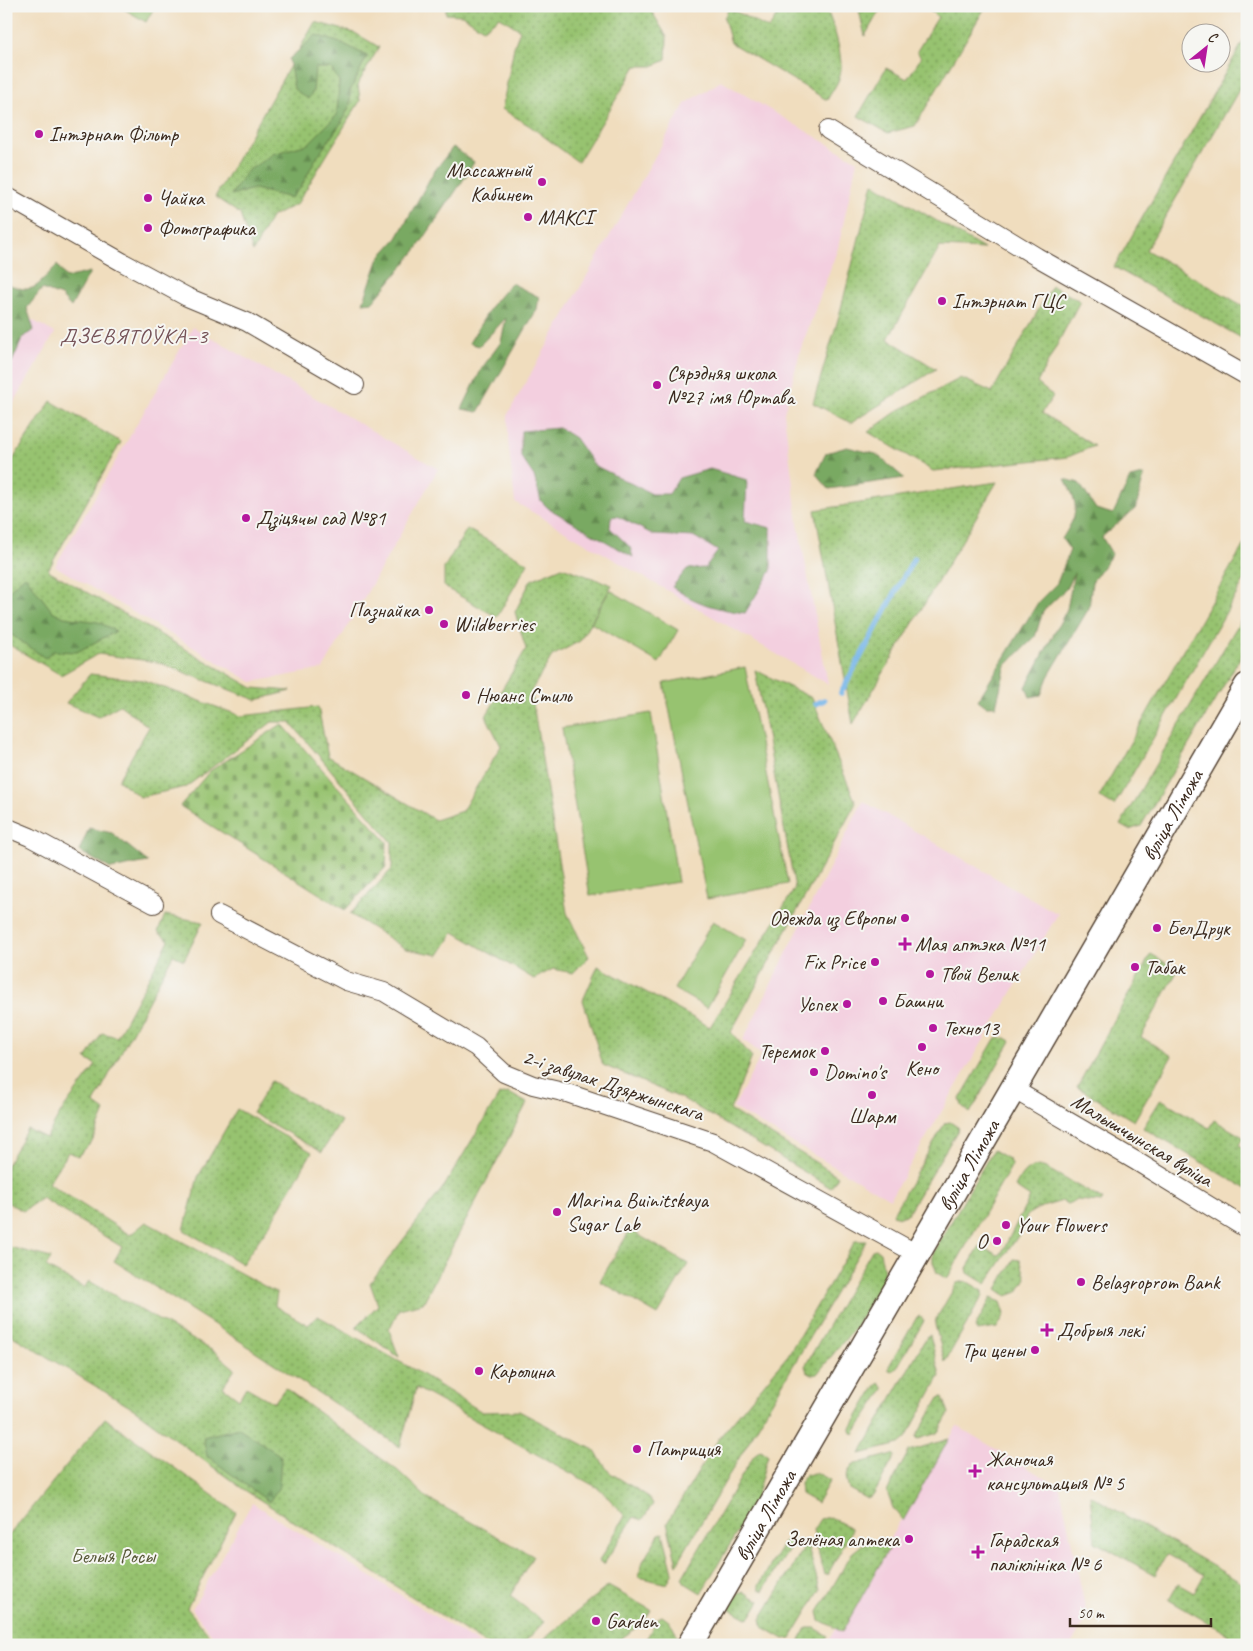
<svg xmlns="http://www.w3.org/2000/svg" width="1253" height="1651" viewBox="0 0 1253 1651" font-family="Caveat,sans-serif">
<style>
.built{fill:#f3cfdf}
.grass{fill:url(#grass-dots);stroke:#697647}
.forest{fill:url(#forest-firs);stroke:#5a6a40}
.cemetery{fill:url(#cemetery-stones);stroke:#697647}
.garden{fill:#97c370;stroke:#697647}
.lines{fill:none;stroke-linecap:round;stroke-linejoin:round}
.stream{stroke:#75b5e9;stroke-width:5.5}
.street-casing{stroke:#564536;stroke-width:20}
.secondary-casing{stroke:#564536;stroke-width:28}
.street{stroke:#fff;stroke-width:18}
.secondary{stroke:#fff;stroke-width:25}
.poi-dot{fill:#b5179e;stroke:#f6f6f2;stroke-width:2}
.labels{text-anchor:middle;stroke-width:4;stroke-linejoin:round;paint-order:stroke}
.poi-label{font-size:21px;fill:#3b2a1e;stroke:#f6f6f2;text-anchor:start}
.street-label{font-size:21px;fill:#3b2a1e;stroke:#f6f6f2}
.park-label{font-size:21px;fill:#575837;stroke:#f6f6f2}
.neighbourhood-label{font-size:22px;letter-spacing:1px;fill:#755257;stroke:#f6f6f2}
</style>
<defs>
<pattern id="grass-dots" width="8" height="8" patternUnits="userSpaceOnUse" patternTransform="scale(1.25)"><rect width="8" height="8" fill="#97c370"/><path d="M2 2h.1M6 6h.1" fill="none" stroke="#7c9f5b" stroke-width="1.8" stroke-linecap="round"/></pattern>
<pattern id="forest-firs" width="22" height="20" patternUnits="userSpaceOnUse" patternTransform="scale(1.25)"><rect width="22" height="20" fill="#79a962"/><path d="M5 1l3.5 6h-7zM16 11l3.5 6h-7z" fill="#648a50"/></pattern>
<pattern id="cemetery-stones" width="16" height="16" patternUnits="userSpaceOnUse" patternTransform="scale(1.25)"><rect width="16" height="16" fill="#97c370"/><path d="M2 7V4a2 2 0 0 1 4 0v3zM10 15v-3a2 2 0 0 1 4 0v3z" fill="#7c9f5b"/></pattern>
</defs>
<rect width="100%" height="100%" fill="#f6f6f2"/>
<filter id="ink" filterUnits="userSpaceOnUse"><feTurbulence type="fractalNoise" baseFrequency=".02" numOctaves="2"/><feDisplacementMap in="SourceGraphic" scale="10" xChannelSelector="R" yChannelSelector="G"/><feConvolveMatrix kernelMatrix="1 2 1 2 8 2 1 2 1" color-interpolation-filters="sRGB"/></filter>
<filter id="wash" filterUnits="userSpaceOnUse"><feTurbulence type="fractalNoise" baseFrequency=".0096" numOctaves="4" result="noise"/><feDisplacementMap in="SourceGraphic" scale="20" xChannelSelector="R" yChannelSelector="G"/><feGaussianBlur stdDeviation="1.12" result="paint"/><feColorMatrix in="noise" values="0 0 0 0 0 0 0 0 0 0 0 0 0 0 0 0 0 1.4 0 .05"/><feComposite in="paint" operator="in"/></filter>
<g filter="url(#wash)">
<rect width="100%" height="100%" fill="#f0ddbe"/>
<path class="built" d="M721,81L857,161L838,248L801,348L784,413L798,524L828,684L515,502L508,441V414L685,104Z
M6,305L55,333L6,416Z
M193,327L438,469L323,669L252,682L55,566Z
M863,801L1058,914L890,1199L733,1108L762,1054L743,1040Z
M957,1426L1060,1487L1087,1616L1071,1645H826Z
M252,1503L481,1645H213L216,1640L192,1609Z"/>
<path class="grass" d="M446,6H643L652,12L667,37L666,60L653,66H636L578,162L530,126L502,109L514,47L520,30L500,17L483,29L462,15L446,14Z
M782,6H825C833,22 846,62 839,79C836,86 831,93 827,100L731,43L724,18L729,8L769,29Z
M858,6H882L865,36Z
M924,6H986L915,126L888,133L858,116L886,68L907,79L921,58L917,51L938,17Z
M315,22L355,33L379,47L358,84L360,101L297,204L271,217L253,252L240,214L215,197Z
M1247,35V76L1146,250L1247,308V341L1114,267Z
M873,183L984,249L940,247L888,339L936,369L851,423L813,403L839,316Z
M1052,286L1080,301L1037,383L1053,396L1042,413L1094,446L1068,457L933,471L868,432L899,410L961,378L992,392Z
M51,401L121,442L48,570L253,688L291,691L256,700L157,662L98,654L61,675L6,643V470Z
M997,482L853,724L815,510Z
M467,529L528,563L497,617L444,587V568Z
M1247,539V576L1114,806L1099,797Z
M562,567L612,585L580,641L552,656L531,691L567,913L589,957L573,973L553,969L534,979L454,932L439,955L406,949L350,914L392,869V842L290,722H272L186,787L140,797L118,780L149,727L120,705L98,717L66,703L90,674L143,680L241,716L318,707L328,756L435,820L462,811L501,746L486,716L526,649L515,612L531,580Z
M1246,611L1247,646L1141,826L1129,830L1120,825Z
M755,670L812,698L856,803L731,1032L752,1057L730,1110L838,1176L831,1188L685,1100L603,1065L583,1000L598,966L710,1027L795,888Z
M165,915L203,922L184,960L173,955L94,1103L105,1111L92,1142L78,1156L68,1152L48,1183L130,1235L146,1222L277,1293L275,1306L308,1325L318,1316L418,1372L482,1412L519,1411L594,1450L609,1472L649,1497L653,1504L642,1520L634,1517L604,1564L599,1561L625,1516L600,1489L416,1388L400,1447L246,1345L114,1261L122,1247L42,1198L23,1211L6,1202V1166L27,1129L46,1138L61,1112L96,1065L86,1059L102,1033L117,1037L169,940L158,932Z
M1151,954L1178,970L1141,1037L1172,1056L1134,1121L1077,1087Z
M1006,1038L1011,1041L970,1113L962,1106L960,1099L995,1039Z
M271,1081L341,1121L322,1152L252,1113Z
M509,1093L527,1103L423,1303L399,1309L389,1330L399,1357L356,1327L378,1305L370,1283L445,1185L499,1095Z
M1161,1099L1209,1128L1214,1120L1243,1137L1239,1145L1247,1150V1189L1143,1128Z
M237,1109L312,1152L270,1224L242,1264L184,1230L198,1177Z
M950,1122L959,1128L907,1214L900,1217L892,1215L945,1123Z
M993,1150L1008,1159L1012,1165L947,1279L937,1273L933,1262V1253Z
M1039,1166L1046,1168L1103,1200L1102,1202L1076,1200L1067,1204L1062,1201C1048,1206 1022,1209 1024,1227L986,1284L968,1273L967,1268L980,1246L998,1255L1001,1254L1030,1197L1015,1187C1021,1176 1025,1167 1039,1166Z
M630,1230L688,1264L658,1315L600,1281Z
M855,1241H866L677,1564L667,1523L719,1438L788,1355Z
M6,1246L51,1258L46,1267L84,1288L89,1281L215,1352L235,1369L223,1387L239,1399L246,1387L274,1403L285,1388L397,1470L427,1498L533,1556L510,1596L544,1622L522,1645H488L243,1489L135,1410L6,1332Z
M876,1249L880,1252L885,1277L857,1325L817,1374L812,1375L807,1372L805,1366L872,1250Z
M1014,1259L1020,1260L1026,1278L1018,1292L1007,1296L997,1289Z
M966,1281L983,1291V1295L945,1362L935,1325L936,1319L957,1283Z
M991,1298L1001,1302L1005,1314L997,1328L977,1331L975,1327Z
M920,1316L924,1321L896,1369L892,1371L889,1370V1366L917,1317Z
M930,1335L940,1376L906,1438L899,1444L860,1454L927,1336Z
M880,1383L884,1389L854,1434L851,1432V1428L876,1385Z
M943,1397L949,1413L938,1433L918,1439L916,1437L939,1398Z
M105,1418L236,1512L187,1608L213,1640L210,1645H6V1539Z
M949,1439L903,1521L893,1508L887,1492L909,1451Z
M761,1450L768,1455L754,1504L701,1593L685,1583L682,1578L754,1455Z
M893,1454L895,1456L873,1496L867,1499L849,1489L846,1477L852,1465Z
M817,1473L830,1480L817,1503L801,1494L800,1483L805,1475Z
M1090,1495L1247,1586V1645H1222L1228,1634L1169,1600L1178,1584L1194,1593L1204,1575L1167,1554L1155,1575L1095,1542Z
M830,1517L851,1528V1532L828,1574L824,1575L813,1530L820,1519Z
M663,1533L673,1572L667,1584L639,1577L641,1565L659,1534Z
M788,1540L792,1545L763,1591L759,1589V1585L785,1541Z
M876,1543L889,1548L842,1632L820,1620L818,1612L852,1553L863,1544Z
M808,1547L820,1590L791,1638L784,1639L763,1627L761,1619L804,1548Z
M608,1586L651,1610L643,1623L612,1645H537Z
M744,1592L760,1601L750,1617L747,1618L730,1609L729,1606L735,1595Z
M662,1616C671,1622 674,1626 677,1637L672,1645H643L658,1618Z
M807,1628H815L828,1636L826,1639L798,1644Z"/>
<path class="forest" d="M316,35L344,44L367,56L350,91V105L341,123L315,160L301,187L291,198L254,189L231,195L246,172L273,154L308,144L337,115L339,81L331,68H315L313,91L308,99L294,89L289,59Z
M453,147L474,162L468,173L416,250L373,302L363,303L379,258L397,238L433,173Z
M57,265L66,278L90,272L71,307L61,296L42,289L27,308L34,330L23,337L12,362H6V283C35,297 37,285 57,265Z
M511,283L539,297L537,309L478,412L462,409L482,368L501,342L506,318L479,346L469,343L492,305Z
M559,428L575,438L594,465L652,494H669L679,478L710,469L747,480L745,521L771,528V571L745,613C716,609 697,604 672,587L687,569L705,568L718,551L695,537L654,535L617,516L611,517L610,528L630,547L633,557L548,508L541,501L534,476L521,457V431Z
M847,447L876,454L904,478L829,489L816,474L826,453Z
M1144,475L1136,508L1102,537L1112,554L1092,582L1089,608L1048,677L1041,695L1030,697L1026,687L1067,609L1074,573L1066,589L1043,611L1035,637L1006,665L996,706H986L978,700L1039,601L1057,583L1070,550L1062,539C1078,513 1080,507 1065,479L1079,483L1096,509L1113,514L1130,478Z
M25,576L52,611L64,617L98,622L116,631L77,652L53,651L45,658L6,631V593Z
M89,828L112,833L148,862L111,869L79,851Z
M239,1428L281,1456L279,1487L269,1502L207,1456L203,1437Z"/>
<path class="cemetery" d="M282,724L387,842L386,867L345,910L180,806L210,771Z"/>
<path class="garden" d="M119,6H155L146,22Z
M610,590L678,630L659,663L591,623Z
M745,667L788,884L707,899L664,683Z
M651,713L678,882L590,896L562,728Z
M713,921L746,940L707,1008L674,989Z"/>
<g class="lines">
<path class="stream" d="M841,693L914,558
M816,704L824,700"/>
</g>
</g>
<g filter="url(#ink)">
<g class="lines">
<defs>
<path id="street" d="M828,130L1037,257L1247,376
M6,196L122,262L187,297L247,322L355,385
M6,827L30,837L154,904
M219,915L346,981L384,992L476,1047L504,1073L533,1085L567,1093L713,1142L917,1254
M1013,1089L1136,1161L1247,1229"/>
<g id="secondary">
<path id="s1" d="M690,1645L1247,686"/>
</g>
</defs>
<use href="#street" class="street-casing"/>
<use href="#secondary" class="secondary-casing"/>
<use href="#street" class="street"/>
<use href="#secondary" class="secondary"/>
</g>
</g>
<g class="poi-dot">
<circle cx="39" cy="134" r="5"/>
<circle cx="542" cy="182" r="5"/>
<circle cx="148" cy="198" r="5"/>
<circle cx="528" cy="217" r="5"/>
<circle cx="148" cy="228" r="5"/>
<circle cx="942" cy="301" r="5"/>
<circle cx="657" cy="385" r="5"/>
<circle cx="246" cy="518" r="5"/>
<circle cx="429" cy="610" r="5"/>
<circle cx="444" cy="624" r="5"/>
<circle cx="466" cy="695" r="5"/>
<circle cx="905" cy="918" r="5"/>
<circle cx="1157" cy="928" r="5"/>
<path d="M902.5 936.5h5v5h5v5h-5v5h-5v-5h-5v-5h5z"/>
<circle cx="875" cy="962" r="5"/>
<circle cx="1135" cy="967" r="5"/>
<circle cx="930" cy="974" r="5"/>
<circle cx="883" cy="1001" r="5"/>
<circle cx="847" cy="1004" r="5"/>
<circle cx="933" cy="1028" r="5"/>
<circle cx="922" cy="1047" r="5"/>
<circle cx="825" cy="1051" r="5"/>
<circle cx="814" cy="1072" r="5"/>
<circle cx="872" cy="1095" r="5"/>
<circle cx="557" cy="1212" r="5"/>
<circle cx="1006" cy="1225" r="5"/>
<circle cx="997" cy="1241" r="5"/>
<circle cx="1081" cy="1282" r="5"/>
<path d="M1044.5 1322.5h5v5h5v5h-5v5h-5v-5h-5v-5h5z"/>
<circle cx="1035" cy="1350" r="5"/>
<circle cx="479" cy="1371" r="5"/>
<circle cx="637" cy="1449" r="5"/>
<path d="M972.5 1463.5h5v5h5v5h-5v5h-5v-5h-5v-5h5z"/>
<circle cx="909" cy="1539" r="5"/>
<path d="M975.5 1544.5h5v5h5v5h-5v5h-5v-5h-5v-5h5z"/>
<circle cx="596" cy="1621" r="5"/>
</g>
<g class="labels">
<g class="poi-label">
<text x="49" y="141">Інтэрнат Фільтр</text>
<text x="532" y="177" text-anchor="end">Массажный<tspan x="532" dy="24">Кабинет</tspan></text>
<text x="158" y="205">Чайка</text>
<text x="538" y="224">МАКСІ</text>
<text x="158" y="235">Фотографика</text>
<text x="952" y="308">Інтэрнат ГЦС</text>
<text x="667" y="380">Сярэдняя школа<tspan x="667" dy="24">№27 імя Юртава</tspan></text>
<text x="256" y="525">Дзіцячы сад №81</text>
<text x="419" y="617" text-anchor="end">Пазнайка</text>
<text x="454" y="631">Wildberries</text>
<text x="476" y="702">Нюанс Стиль</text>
<text x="895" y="925" text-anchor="end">Одежда из Европы</text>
<text x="1167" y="935">БелДрук</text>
<text x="915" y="951">Мая аптэка №11</text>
<text x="865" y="969" text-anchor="end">Fix Price</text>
<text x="1145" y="974">Табак</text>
<text x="940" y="981">Твой Велик</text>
<text x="893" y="1008">Башни</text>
<text x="837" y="1011" text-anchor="end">Успех</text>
<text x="943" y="1035">Техно13</text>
<text x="815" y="1058" text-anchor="end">Теремок</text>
<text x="922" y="1075" text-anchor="middle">Кено</text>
<text x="824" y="1079">Domino's</text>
<text x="872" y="1123" text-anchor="middle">Шарм</text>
<text x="567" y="1207">Marina Buinitskaya<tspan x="567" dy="24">Sugar Lab</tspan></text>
<text x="1016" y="1232">Your Flowers</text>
<text x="987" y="1248" text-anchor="end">О</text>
<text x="1091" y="1289">Belagroprom Bank</text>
<text x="1057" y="1337">Добрыя лекі</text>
<text x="1025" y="1357" text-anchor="end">Три цены</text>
<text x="489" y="1378">Каролина</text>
<text x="647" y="1456">Патриция</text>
<text x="986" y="1466">Жаночая<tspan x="986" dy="24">кансультацыя № 5</tspan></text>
<text x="899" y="1546" text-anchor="end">Зелёная аптека</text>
<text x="989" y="1547">Гарадская<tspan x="989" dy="24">паліклініка № 6</tspan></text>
<text x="606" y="1628">Garden</text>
</g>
<g class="street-label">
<text dy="7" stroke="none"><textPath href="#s1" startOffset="960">вуліца Ліможа</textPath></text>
<text transform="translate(613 1085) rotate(18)" y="7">2-і завулак Дзяржынскага</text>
<text transform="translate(1142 1140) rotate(31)" y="7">Малышчынская вуліца</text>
<text dy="7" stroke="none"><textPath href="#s1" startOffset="555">вуліца Ліможа</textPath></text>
<text dy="7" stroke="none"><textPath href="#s1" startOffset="150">вуліца Ліможа</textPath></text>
</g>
<g class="park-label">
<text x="113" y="1563">Белыя Росы</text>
</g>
<g class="neighbourhood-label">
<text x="134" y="343">ДЗЕВЯТОЎКА–3</text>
</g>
</g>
<rect width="1253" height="1651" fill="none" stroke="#f6f6f2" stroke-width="25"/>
<g transform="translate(1206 48) rotate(30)"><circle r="24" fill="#f6f6f2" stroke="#aba49d"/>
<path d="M0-4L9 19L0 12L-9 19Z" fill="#b5179e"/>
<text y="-8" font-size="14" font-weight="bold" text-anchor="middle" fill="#3b2a1e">С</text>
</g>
<path d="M1070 1618v8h141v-8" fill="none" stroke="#3b2a1e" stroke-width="2.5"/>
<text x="1078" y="1618" font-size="15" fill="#3b2a1e" stroke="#f6f6f2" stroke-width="4" paint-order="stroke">50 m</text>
</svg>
